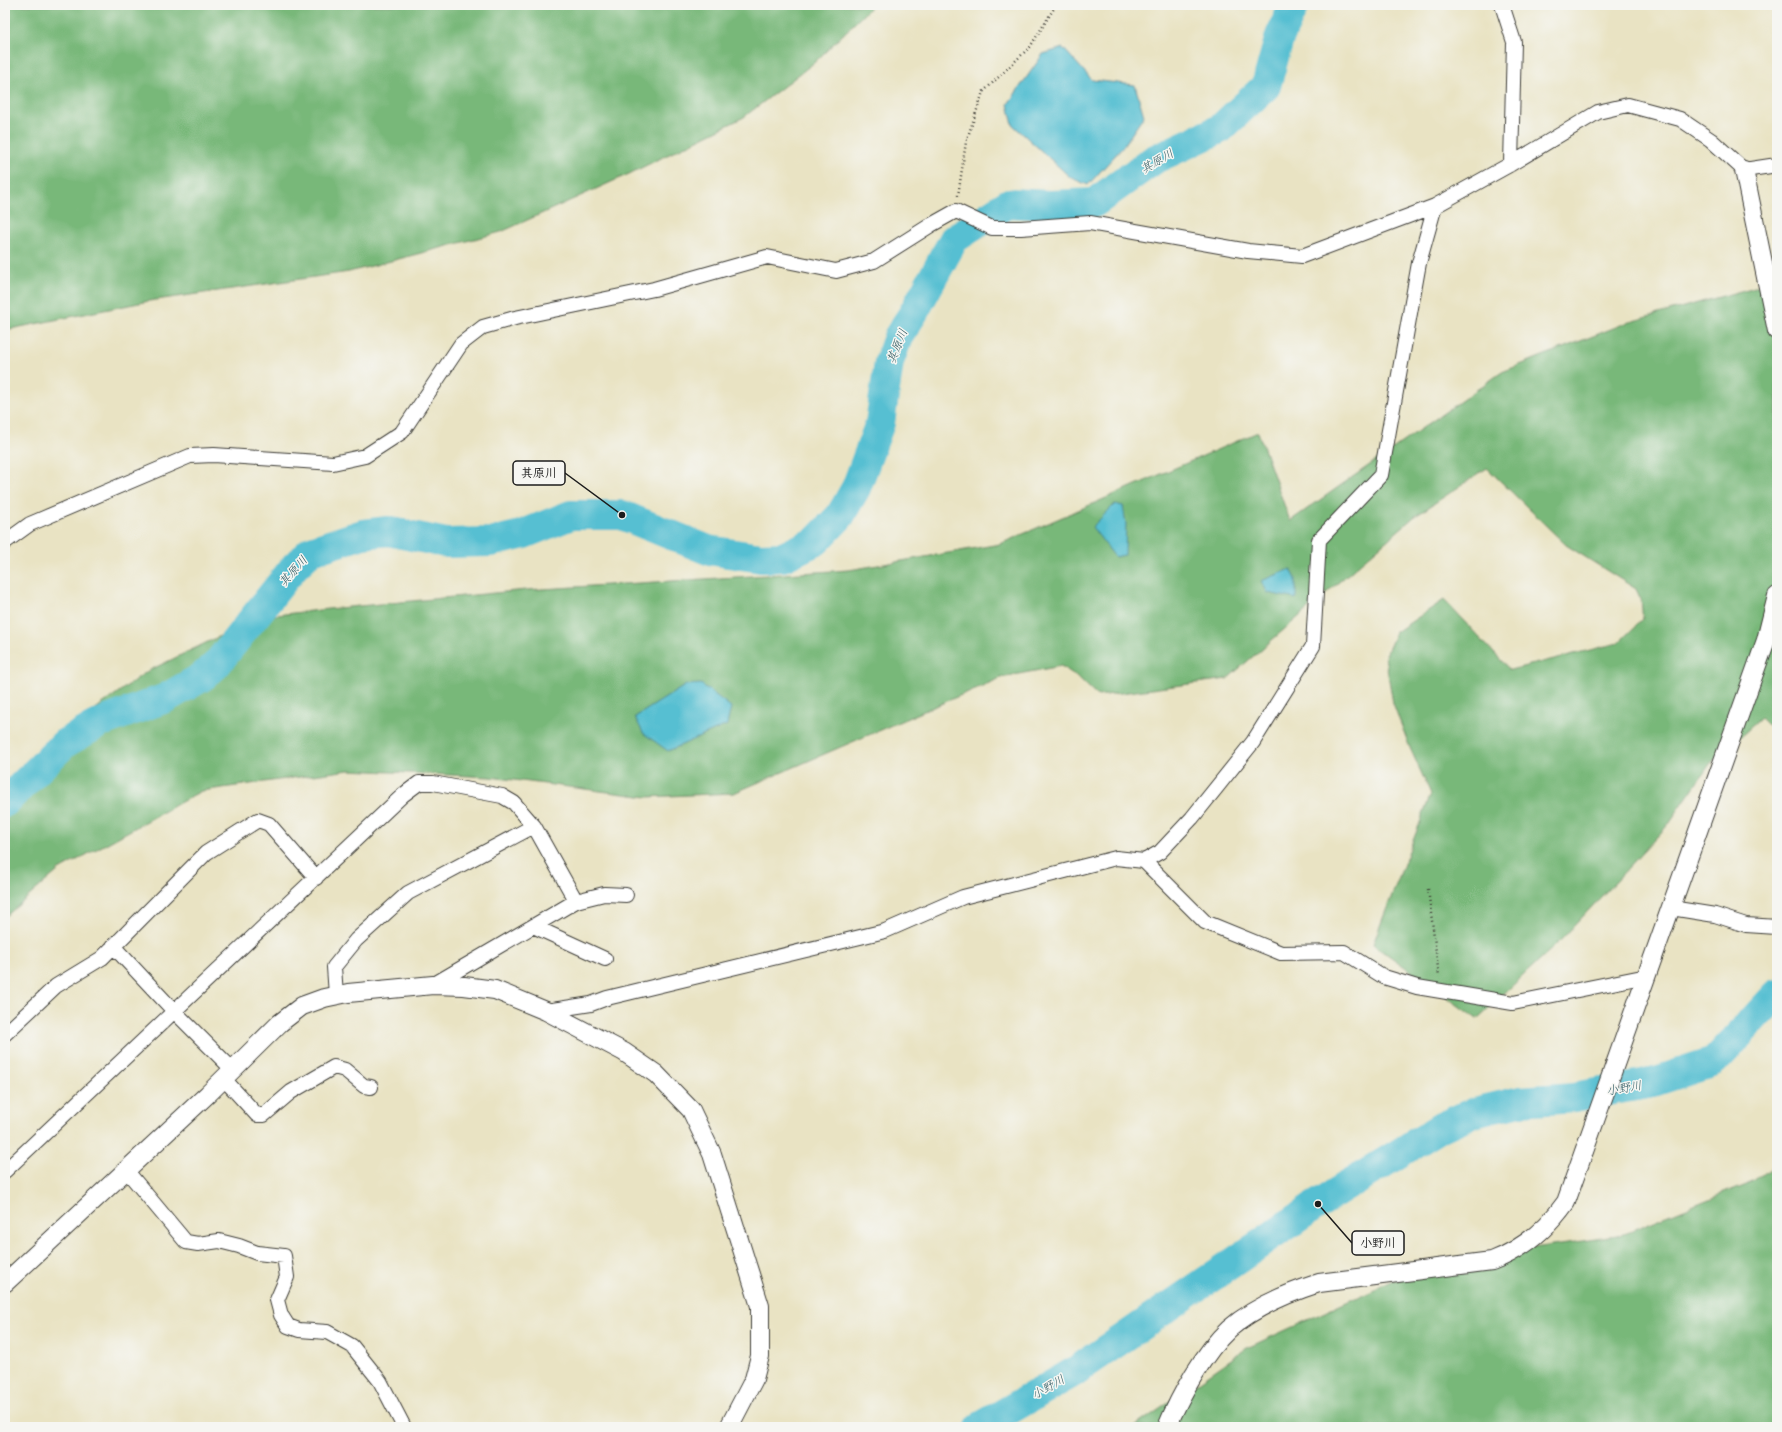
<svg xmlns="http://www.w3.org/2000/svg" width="1782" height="1432" viewBox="0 0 1782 1432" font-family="'Playpen Sans','Klee One',sans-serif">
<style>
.forest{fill:#78b879;stroke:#4a6a4a}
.water{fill:#56bfd2;stroke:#396e77}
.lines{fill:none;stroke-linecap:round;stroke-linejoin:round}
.river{stroke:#56bfd2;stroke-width:30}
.minor-casing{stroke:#3b3a35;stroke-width:16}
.tertiary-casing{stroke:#3b3a35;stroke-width:20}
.path{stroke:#3b3a35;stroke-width:2.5;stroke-dasharray:1 3;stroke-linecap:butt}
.minor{stroke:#fff;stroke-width:14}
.tertiary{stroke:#fff;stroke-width:18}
.labels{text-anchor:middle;stroke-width:3;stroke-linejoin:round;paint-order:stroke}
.water-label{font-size:12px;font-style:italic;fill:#335d65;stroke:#f6f6f2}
.leader{fill:none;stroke:#1c1c1c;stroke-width:1.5}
.callout-dot{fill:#1c1c1c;stroke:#f6f6f2;stroke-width:1.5}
.callout{fill:#f6f6f2;stroke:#1c1c1c;stroke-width:1.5}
.callout-label{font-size:12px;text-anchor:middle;font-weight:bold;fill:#1c1c1c}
</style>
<rect width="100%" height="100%" fill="#f6f6f2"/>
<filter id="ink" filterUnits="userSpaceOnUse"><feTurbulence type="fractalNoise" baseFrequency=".025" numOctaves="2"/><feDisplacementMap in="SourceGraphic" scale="8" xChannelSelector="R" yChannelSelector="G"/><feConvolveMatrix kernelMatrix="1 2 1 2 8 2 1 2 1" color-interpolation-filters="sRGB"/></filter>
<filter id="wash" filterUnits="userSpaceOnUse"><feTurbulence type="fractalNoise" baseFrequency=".012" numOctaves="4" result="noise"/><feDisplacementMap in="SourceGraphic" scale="16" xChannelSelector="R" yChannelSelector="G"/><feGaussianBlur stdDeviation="0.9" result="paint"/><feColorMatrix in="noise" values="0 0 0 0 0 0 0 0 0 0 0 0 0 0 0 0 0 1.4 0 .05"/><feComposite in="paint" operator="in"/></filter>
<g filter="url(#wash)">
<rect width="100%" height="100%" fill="#e9e3c3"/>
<path class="forest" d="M5,5H873L815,62L744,117L629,174L501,232L349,272L149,301L5,330Z
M1773,282L1777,284V734L1761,718L1710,764L1667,826L1560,941L1477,1019L1373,944L1431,794L1410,748L1393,703L1385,657L1396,632L1444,600L1510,670L1618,643L1643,619L1641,600L1636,589L1566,545L1487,468L1414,517L1227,679L1098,696L1079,678L1061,666L1003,677L734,793L647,797L490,777L349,770L201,791L59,870L5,917V791L38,751L146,672L259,617L328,609L526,590L849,570L1000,544L1258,432L1290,521L1502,372L1626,323Z
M1777,1164V1427H1134L1247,1348L1433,1262L1617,1236L1754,1181Z"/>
<path class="water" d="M1063,48L1092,80L1135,85L1144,116L1122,148L1088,185L1071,178L1013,125L1008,104L1043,54Z
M1115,504L1123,506L1126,524L1125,555L1115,557L1092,527Z
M1291,569L1296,579V599L1268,593L1261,581Z
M701,684L731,707L727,725L668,751L643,733L635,717L686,685Z"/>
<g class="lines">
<path class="river" d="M5,802L65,743L102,722L166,698L202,677L216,665L295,566L311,551L363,534L388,531L446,543L491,542L521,535L571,515H622L708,550L761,558L783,557L816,541L840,516L856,488L880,423L889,362L898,337L914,312L954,239L1009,203L1050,205L1094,203L1155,159L1220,129L1266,86L1280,36L1294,5
M980,1427L1074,1372L1318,1204L1441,1127L1474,1112L1520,1101L1574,1097L1647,1084L1714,1062L1777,994"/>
</g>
</g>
<g filter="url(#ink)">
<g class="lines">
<defs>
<path id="minor" d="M1502,5L1514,42L1511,164
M5,542L30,524L190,456L214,455L333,463L365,456L402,432L461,344L483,327L515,318L654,289L767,257L836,271L874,261L931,225L956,211L992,228H1021L1090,223L1248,251L1302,256L1435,206L1511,164L1598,112L1628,105L1680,119L1711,140L1744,170L1777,165
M1144,861L1160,852L1192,818L1253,742L1313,646L1319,540L1381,475L1419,263L1435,206
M576,901L604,894L626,895
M1671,908L1715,915L1746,925L1777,927
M533,926L605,959
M113,946L174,1011L233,1070
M336,995L334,967L356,940L408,893L534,826
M546,1011L591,1004L607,998L885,931L963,897L1116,858L1144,861L1205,922L1281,953L1344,952L1384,977L1417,987L1513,1003L1647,976
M5,1034L56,986L102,958L206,853L258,820L269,824L316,878
M224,1079L257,1115H264L291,1092L334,1067L345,1070L364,1086L371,1087
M126,1170L186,1242L198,1244L219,1241L239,1246L257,1253L284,1256L287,1277L277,1300L281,1315L288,1326L299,1330L327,1332L352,1346L380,1381L404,1427
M5,1171L403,795L419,783H433L502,796L514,803L534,826L576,901L431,986"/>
<path id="tertiary" d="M1744,170L1777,331
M5,1283L208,1094L280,1023L302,1006L324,998L348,993L433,985L464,986L495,990L546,1011L624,1052L656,1074L691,1110L712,1154L760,1306V1356L754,1379L729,1427
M1167,1427C1180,1396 1204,1352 1229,1329C1254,1307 1288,1293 1319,1283L1492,1261C1523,1249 1547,1229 1566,1202L1766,640L1777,596"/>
</defs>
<use href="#minor" class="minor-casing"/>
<use href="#tertiary" class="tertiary-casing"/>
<path class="path" d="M958,196L966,142L983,92L1030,47L1056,5
M1428,889L1439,976"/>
<use href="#minor" class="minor"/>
<use href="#tertiary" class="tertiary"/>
</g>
</g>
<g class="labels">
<g class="water-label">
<text transform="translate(1157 161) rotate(-30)" y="4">其原川</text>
<text transform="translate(897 346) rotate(-68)" y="4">其原川</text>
<text transform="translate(293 571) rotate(-48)" y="4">其原川</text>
<text transform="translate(1624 1088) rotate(-10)" y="4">小野川</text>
<text transform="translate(1048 1387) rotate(-30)" y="4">小野川</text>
</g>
</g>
<path class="leader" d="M622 515L565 473M1318 1204L1352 1243"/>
<g class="callout-dot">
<circle cx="622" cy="515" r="4"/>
<circle cx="1318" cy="1204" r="4"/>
</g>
<g class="callout">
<rect x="513" y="461" width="52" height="24" rx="4"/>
<rect x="1352" y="1231" width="52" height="24" rx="4"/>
</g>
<g class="callout-label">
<text x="539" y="477">其原川</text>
<text x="1378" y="1247">小野川</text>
</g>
<rect width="1782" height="1432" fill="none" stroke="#f6f6f2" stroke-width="20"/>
</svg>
